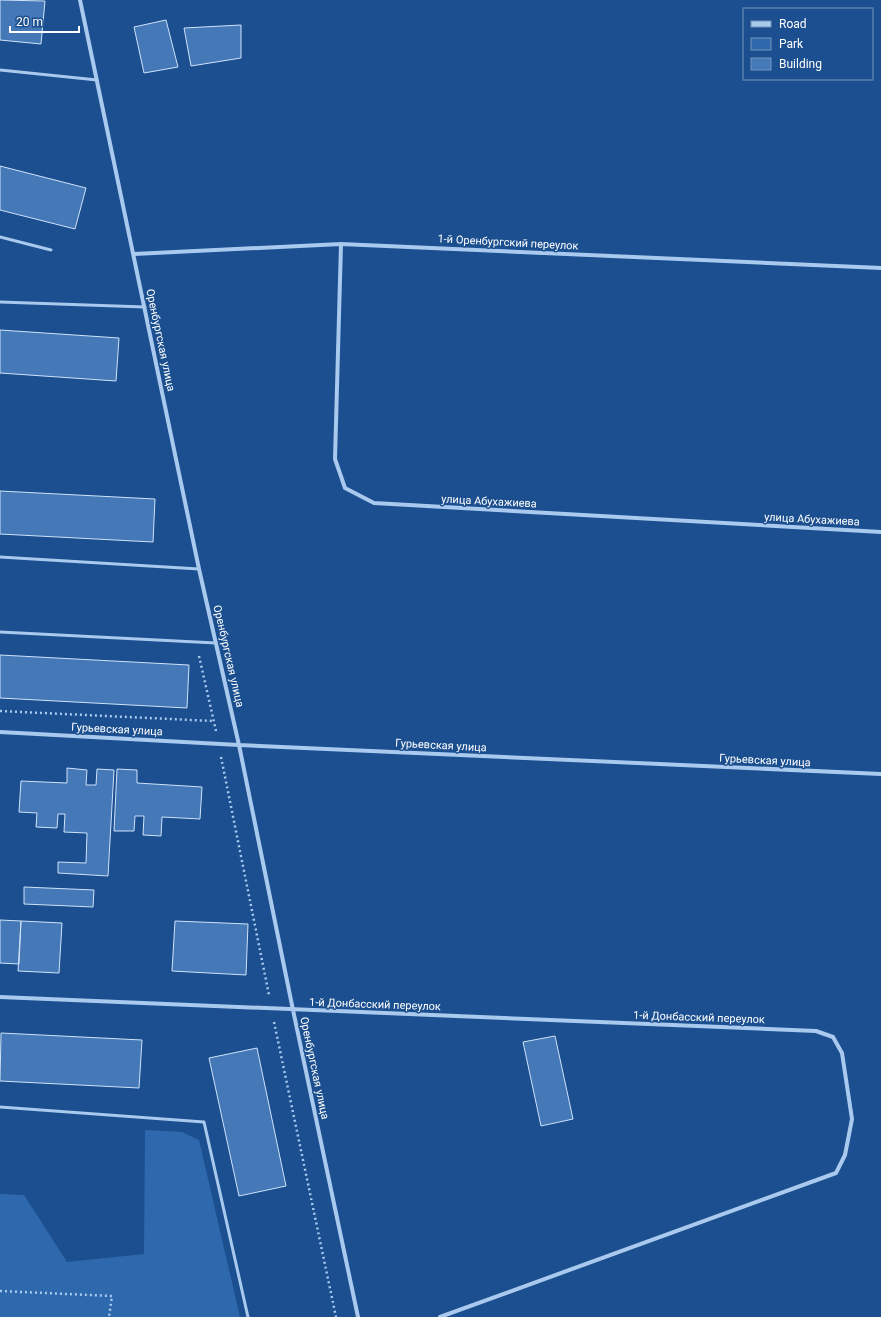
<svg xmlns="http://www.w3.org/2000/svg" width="881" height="1317" viewBox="0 0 881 1317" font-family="Roboto,sans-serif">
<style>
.green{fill:#2e69ad}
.building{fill:#4478b7;stroke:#cfe3fa}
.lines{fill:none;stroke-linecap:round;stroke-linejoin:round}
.path{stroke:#a9c9ee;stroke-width:2.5;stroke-dasharray:2 3;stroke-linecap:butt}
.lane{stroke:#a9c9ee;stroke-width:3}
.street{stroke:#a9c9ee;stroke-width:4}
.labels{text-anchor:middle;stroke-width:3;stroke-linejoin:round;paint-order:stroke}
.street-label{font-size:11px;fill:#fff;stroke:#1b4f8f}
</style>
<rect width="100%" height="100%" fill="#1b4f8f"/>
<path class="green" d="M145,1130L182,1132L199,1140L240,1317H0V1194L24,1195L67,1262L144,1254Z"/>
<path class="building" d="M0,0L45,1L41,44L0,40Z
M166,20L178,67L144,73L134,27Z
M241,25V58L191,66L184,28Z
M0,166L86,188L75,229L0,210Z
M0,330L119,338L116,381L0,373Z
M0,491L155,499L153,542L0,534Z
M0,655L189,665L187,708L0,698Z
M67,768L87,770L86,785H96L97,769L114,770L108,876L58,873V862L86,863L87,833L64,832L65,814H58L57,828L36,827L37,813L19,812L21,781L67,783Z
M117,769L137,770V783L202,787L200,819L162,817L161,836L143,835L144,816H135L134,831H114Z
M24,887L94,890L93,907L24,904Z
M0,920L21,921L19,964L0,963Z
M21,921L62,923L59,973L18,971Z
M175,921L248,924L246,975L172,971Z
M1,1033L142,1040L139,1088L0,1081Z
M555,1036L573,1119L541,1126L523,1042Z
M257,1048L286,1186L239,1196L209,1058Z"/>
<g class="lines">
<path class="path" d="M199,656L216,731
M0,711L213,721
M221,757L269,995
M274,1022L336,1317
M0,1291L112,1296L109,1317"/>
<path class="lane" d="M0,70L97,80
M0,237L51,250
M0,302L145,307
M0,557L199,569
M0,632L216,643
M0,1107L204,1122L248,1317"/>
<path class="street" d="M80,0L199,569L239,745L293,1010L358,1317
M341,244L335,459L345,488L374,503L881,532
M134,254L341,244L881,268
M0,732L239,745L881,774
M0,997L816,1031L833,1037L842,1053L852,1119L845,1155L836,1173L440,1317"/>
</g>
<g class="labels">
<g class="street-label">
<text transform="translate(508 242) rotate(3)" y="4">1-й Оренбургский переулок</text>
<text transform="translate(161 340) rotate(78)" y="4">Оренбургская улица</text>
<text transform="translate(489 501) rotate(3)" y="4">улица Абухажиева</text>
<text transform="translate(812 519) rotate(3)" y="4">улица Абухажиева</text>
<text transform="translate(229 656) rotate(77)" y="4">Оренбургская улица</text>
<text transform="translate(117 729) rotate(3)" y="4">Гурьевская улица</text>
<text transform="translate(441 745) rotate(3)" y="4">Гурьевская улица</text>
<text transform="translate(765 760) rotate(3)" y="4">Гурьевская улица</text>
<text transform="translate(375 1004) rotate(2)" y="4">1-й Донбасский переулок</text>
<text transform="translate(699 1017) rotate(2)" y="4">1-й Донбасский переулок</text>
<text transform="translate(315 1068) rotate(78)" y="4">Оренбургская улица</text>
</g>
</g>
<rect x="743" y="8" width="130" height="72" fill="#1b4f8f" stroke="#7695bc"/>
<rect x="751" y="21" width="20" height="6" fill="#a9c9ee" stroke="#7695bc"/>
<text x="779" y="28" font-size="12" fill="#ffffff">Road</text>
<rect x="751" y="38" width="20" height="12" fill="#2e69ad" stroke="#7695bc"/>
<text x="779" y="48" font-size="12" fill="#ffffff">Park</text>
<rect x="751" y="58" width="20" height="12" fill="#4478b7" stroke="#7695bc"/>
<text x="779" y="68" font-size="12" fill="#ffffff">Building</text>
<path d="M10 26v6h69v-6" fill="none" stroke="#ffffff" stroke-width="2"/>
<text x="16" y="26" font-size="12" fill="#ffffff" stroke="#1b4f8f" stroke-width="3" paint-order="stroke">20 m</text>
</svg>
